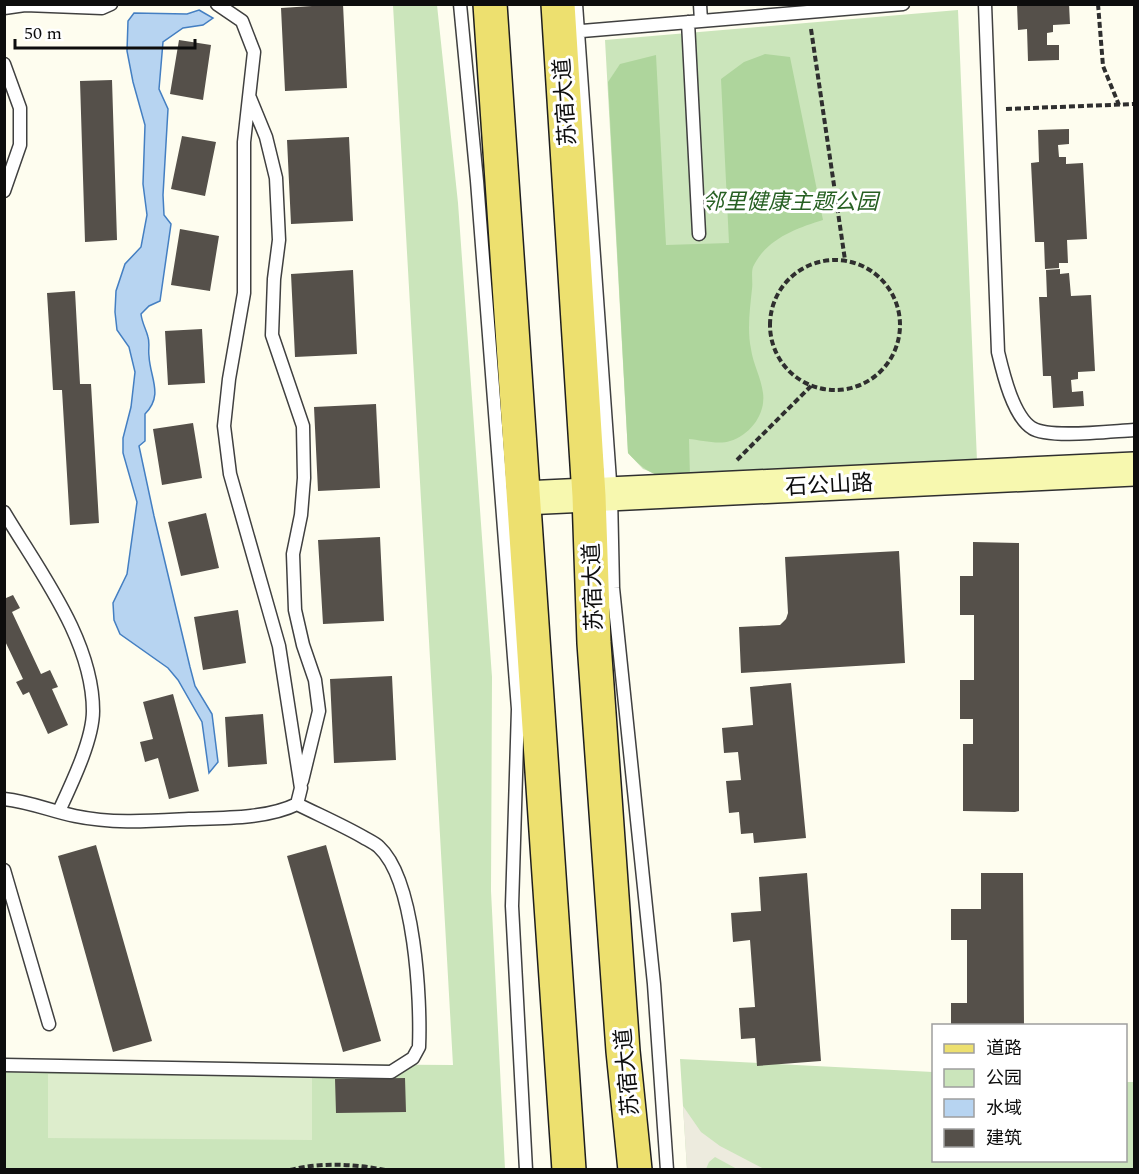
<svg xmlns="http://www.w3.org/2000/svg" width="1139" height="1174" viewBox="0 0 1139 1174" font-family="Spectral,'Noto Sans SC',serif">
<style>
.green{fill:#cbe5bb}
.forest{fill:#aed59c}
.pitch{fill:#ddedcc}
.plaza{fill:#edebde}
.water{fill:#b7d4f1;stroke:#447fc2;stroke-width:1.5}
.building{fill:#55504a}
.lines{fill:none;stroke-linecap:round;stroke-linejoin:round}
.lane-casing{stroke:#404040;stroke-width:15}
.secondary-casing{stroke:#2f2f2f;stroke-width:36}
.primary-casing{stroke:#1e1e1e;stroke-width:36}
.path{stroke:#2f2f2f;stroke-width:4;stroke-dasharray:6 3;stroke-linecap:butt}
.lane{stroke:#fff;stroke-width:12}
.secondary{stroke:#f7f8af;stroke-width:33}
.primary{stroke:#ede06f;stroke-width:33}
.labels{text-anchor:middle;stroke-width:6;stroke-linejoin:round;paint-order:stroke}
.street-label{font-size:22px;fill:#0d0d0d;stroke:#fff}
.park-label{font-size:22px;font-style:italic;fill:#276023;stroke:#fff}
</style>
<rect width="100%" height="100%" fill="#fefdef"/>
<path class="green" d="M393,5H437L458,203L492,677L491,891L505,1169L5,1170V1062L453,1065Z
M958,10L977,461L667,478L643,469L628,453L605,40Z
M680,1059L933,1072L934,1160H1126V1082H1134V1169H687Z"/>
<path class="forest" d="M765,54L790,57L823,220C797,228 766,239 753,267C751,273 753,282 752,289C750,308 747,330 751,349C753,364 761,377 763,393C766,414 750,435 730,441C719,445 700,440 689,439L690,477C660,479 649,476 628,453L608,82L620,64L656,55L666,245L729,243L721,79L744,62Z"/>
<path class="pitch" d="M48,1074L312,1076V1140L48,1138Z"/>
<path class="plaza" d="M683,1106L701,1132L720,1146L764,1169H737L715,1157L709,1162L706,1169H687Z"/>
<path class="water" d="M199,10L213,18L203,25L183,28L163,42L159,89L168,109L163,195L164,215L171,224L160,301L149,306L141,314C142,323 146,329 148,337C150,343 148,350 149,356C150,378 164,395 145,414V441L139,446L154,516L190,667L195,686L212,714L218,762L209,773L202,722L178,680L168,668L120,634L114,620L113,603L127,574L137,502L123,453V438L131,407L135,372L129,347L117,330L115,312L116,291L125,264L141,247L147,215L143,184L145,125L133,82L127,51L128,21L134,13L187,14Z"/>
<path class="building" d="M343,4L347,88L285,91L281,8Z
M1017,4H1069L1070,24L1053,25V32L1047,33V45H1059V60L1028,61L1027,29L1018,30Z
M179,40L211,45L203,100L170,94Z
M112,80L117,240L85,242L80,81Z
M1069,129V144L1058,145L1059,157H1066V164L1083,163L1087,239L1067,240L1068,263H1059V268L1045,269L1044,242H1035L1031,163L1039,162L1038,130Z
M182,136L216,142L205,196L171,189Z
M349,137L353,221L291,224L287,140Z
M180,229L219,236L210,291L171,285Z
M1060,269V274L1069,273L1071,296L1091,295L1095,371L1078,372V379L1071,380L1072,392L1083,391L1084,406L1053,408L1051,376H1043L1039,297H1047L1046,270Z
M353,270L357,354L295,357L291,274Z
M75,291L80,384H91L99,523L70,525L62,390H53L47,293Z
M202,329L205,383L168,385L165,331Z
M376,404L380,488L318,491L314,407Z
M193,423L202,478L162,485L153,429Z
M206,513L219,568L181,576L168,522Z
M380,537L384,621L323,624L318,540Z
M973,542L1019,543V811L1015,812L963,811V744H973V719H960V680H974V615H960V576H973Z
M899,551L905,663L741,673L739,627L780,625L786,619L788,613L785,557Z
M4,594L6,598L13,595L20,608L12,612L41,674L50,670L58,687L52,689L68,725L48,734L29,692L23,695L16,682L23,679L4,639Z
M238,610L246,663L203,670L194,617Z
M392,676L396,760L334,763L330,679Z
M791,683L806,838L754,843L753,833L741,834L739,812L729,813L726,781L741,780L738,752L724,753L722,728L753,725L750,687Z
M173,694L199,791L169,799L158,758L145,762L140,742L153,739L143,702Z
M263,714L267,764L228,767L225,717Z
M96,845L152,1041L113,1052L58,856Z
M326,845L381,1041L343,1052L287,856Z
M807,873L821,1061L757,1066L755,1038L741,1039L739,1008L755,1007L750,940L733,942L731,913L761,911L759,877Z
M981,873H1023L1024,1026H951V1003H967V940H951V909H981Z
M405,1078L406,1112L336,1113L335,1079Z"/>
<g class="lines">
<defs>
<path id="lane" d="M460,4L477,181L518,709L512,906L526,1170
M576,4L611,495L613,588L654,984L667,1170
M700,4L701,21
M985,4L998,352C1003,373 1013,416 1032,428C1048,439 1113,431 1134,430
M4,8L25,5L102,8L111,4
M688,22L699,234
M570,32L903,4
M4,64L20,108V145L4,191
M250,98L266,137L276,178L279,240L274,279L272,335L303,426L304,478L301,515L293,554L295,610L303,645L315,680L319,711L302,781
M4,512C39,571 93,640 93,711C93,740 71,785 59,811
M4,799C31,802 51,811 75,816C113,824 151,821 189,819C222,818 267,819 297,804L301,788L279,646L230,474L224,426L229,379L244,293V142L254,52L242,21L217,4
M4,870L49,1024
M4,1065L391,1072L413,1058L419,1047C421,1000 415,880 379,847C375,843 368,840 363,837C342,825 319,815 297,804"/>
<path id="secondary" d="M524,498L1134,469"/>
<path id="primary" d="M490,4L569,1170
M558,4L589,496L594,643L623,1051L635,1170"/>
</defs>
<use href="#lane" class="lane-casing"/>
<use href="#secondary" class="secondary-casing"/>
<use href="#primary" class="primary-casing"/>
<path class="path" d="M1098,4L1103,66L1119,105
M811,29L845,260
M1006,109L1134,104
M770 325a65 65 0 1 1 130 0a65 65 0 1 1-130 0Z
M737,460L811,386
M290,1170C322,1162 354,1164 385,1170"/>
<use href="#lane" class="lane"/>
<use href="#secondary" class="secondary"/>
<use href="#primary" class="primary"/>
</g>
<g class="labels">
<g class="street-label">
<text transform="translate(564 102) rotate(-94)" y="8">苏宿大道</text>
<text transform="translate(829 484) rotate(-3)" y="8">石公山路</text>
<text transform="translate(592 587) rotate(-92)" y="8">苏宿大道</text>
<text transform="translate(626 1072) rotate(-95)" y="8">苏宿大道</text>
</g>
<g class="park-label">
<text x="790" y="209">邻里健康主题公园</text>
</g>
</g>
<rect width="1139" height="1174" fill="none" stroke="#0d0d0d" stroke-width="12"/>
<rect x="932" y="1024" width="195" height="138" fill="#ffffff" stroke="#9e9e9e" stroke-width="1.5"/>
<rect x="944" y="1044" width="30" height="9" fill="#ede06f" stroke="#9e9e9e" stroke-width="1.5"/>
<text x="986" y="1054" font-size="18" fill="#0d0d0d">道路</text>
<rect x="944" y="1069" width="30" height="18" fill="#cbe5bb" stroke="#9e9e9e" stroke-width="1.5"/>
<text x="986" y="1084" font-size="18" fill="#0d0d0d">公园</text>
<rect x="944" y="1099" width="30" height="18" fill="#b7d4f1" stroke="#9e9e9e" stroke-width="1.5"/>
<text x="986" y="1114" font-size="18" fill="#0d0d0d">水域</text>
<rect x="944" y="1129" width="30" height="18" fill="#55504a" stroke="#9e9e9e" stroke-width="1.5"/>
<text x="986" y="1144" font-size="18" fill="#0d0d0d">建筑</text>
<path d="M15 39v9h180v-9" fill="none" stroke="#0d0d0d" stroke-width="3"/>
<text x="24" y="39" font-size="18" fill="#0d0d0d" stroke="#ffffff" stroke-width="4.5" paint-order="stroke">50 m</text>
</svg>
